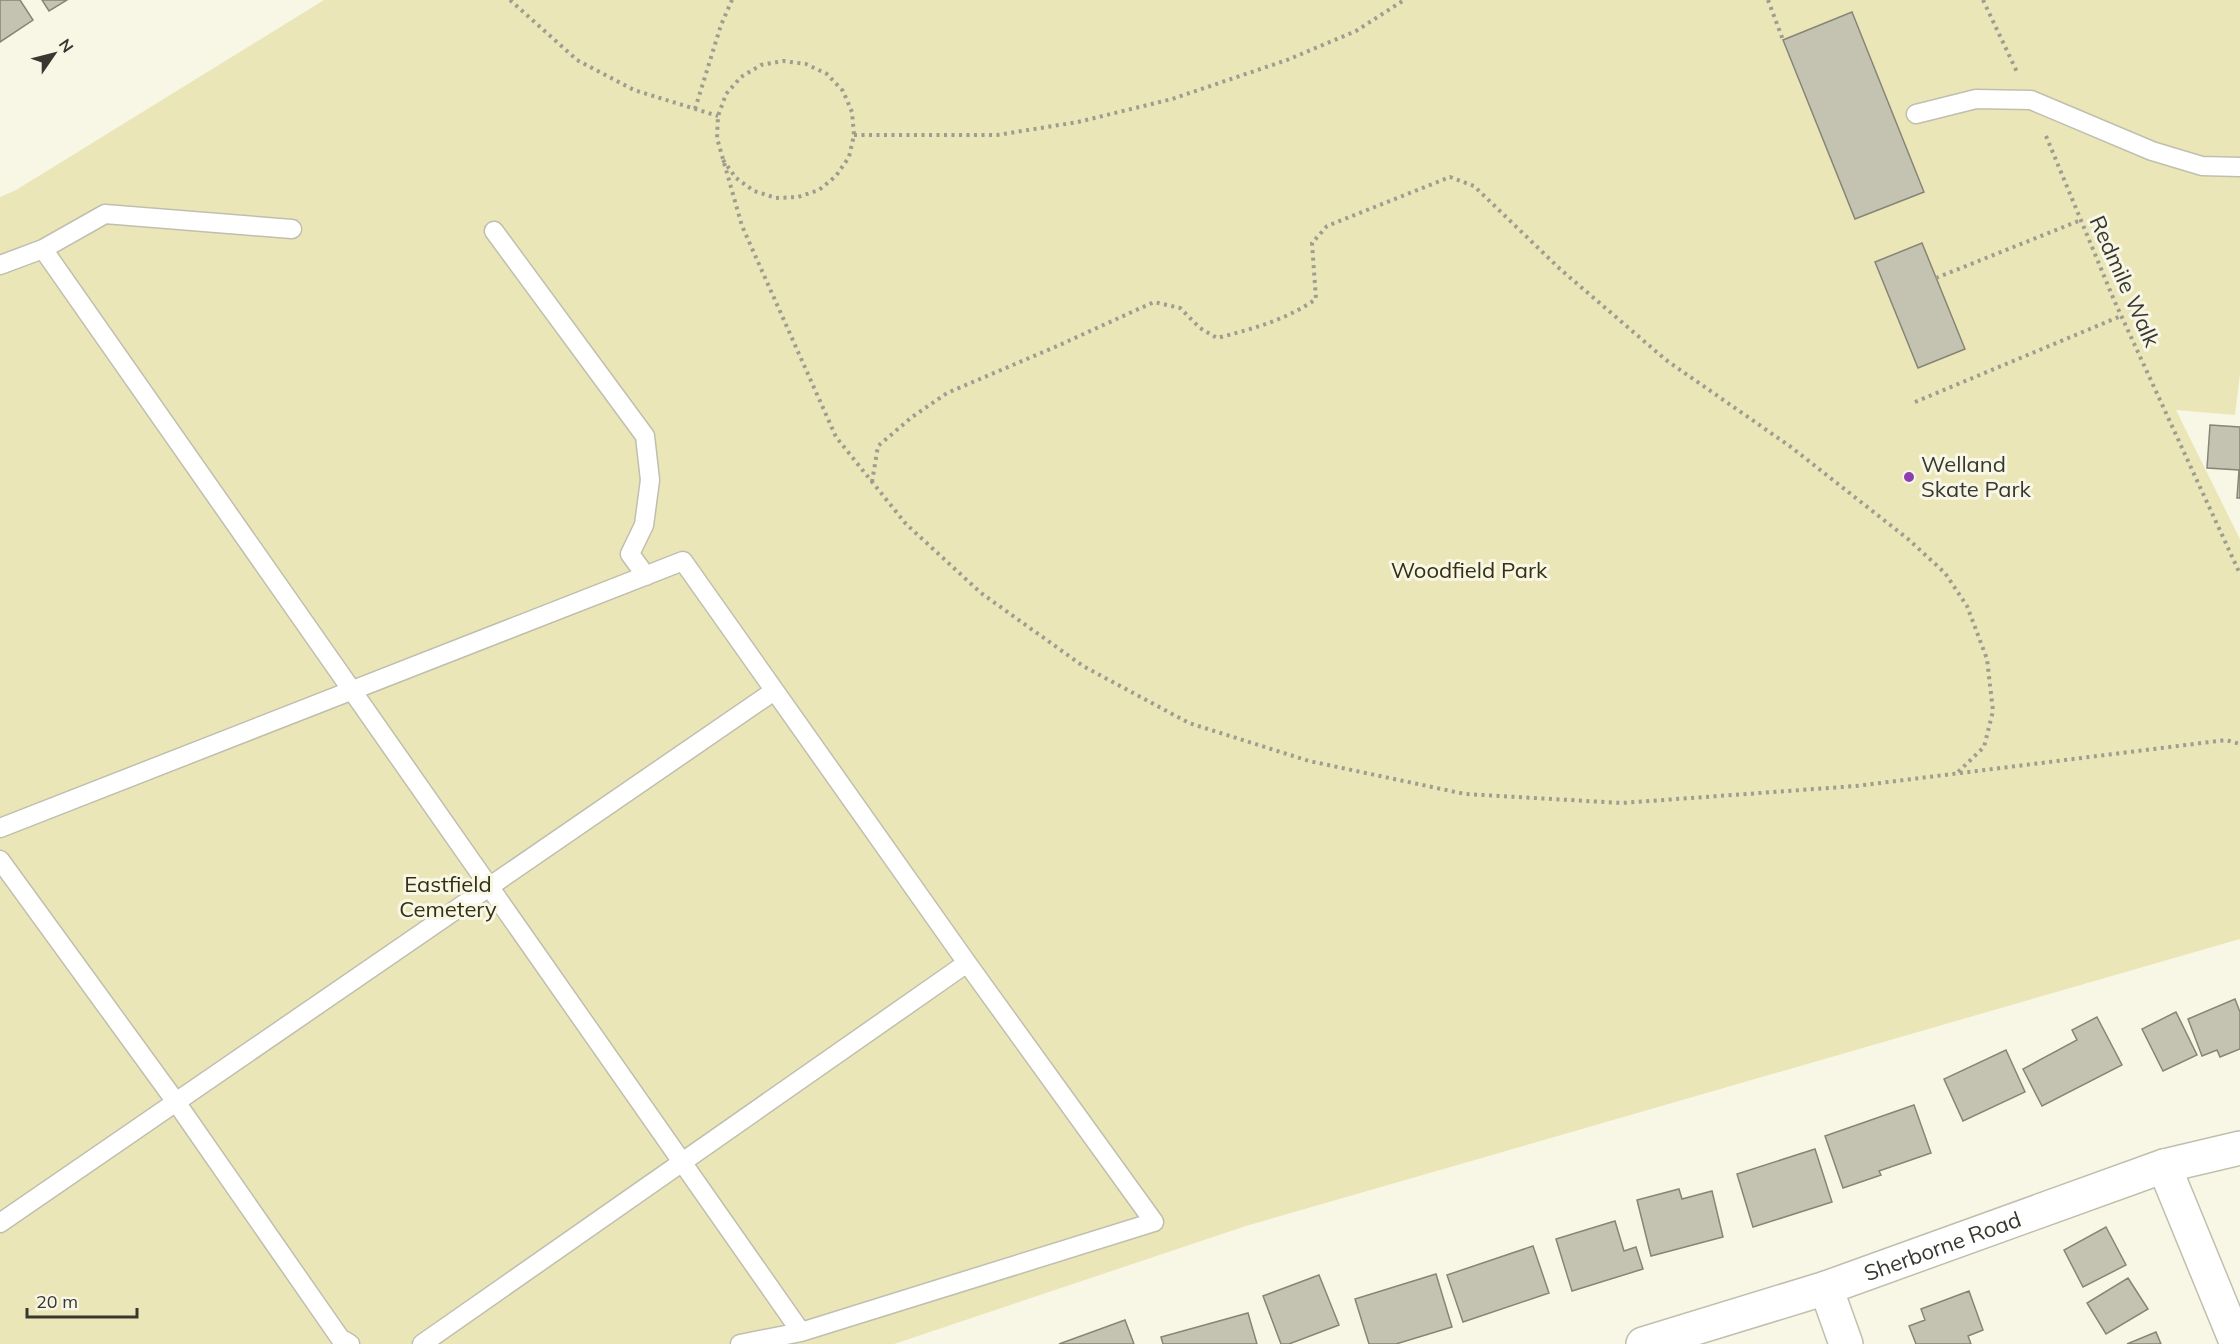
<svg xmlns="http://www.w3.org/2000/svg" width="2240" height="1344" viewBox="0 0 2240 1344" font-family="Mulish,sans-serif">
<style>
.green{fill:#eae6b8}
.building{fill:#c4c3b2;stroke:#868576;stroke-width:1.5}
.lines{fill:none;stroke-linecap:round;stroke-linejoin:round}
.service-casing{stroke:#c0bfae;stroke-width:21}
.minor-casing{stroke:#c0bfae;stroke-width:36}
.path{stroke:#9e9d91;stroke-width:4;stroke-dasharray:3 4.5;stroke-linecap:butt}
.service{stroke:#fff;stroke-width:18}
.minor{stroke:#fff;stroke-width:33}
.poi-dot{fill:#8d3faf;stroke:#f8f7e6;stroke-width:2}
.labels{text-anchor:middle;stroke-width:6;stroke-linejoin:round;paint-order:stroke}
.street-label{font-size:22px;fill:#383831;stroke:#f8f7e6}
.poi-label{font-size:22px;fill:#383831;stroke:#f8f7e6;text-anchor:start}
.park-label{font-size:22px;fill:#343111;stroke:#f8f7e6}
</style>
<rect width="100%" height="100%" fill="#f8f7e6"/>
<path class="green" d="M324,0H2240V374L2235,415L2176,410L2240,539V939L1246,1226L894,1344H0V197L16,190Z"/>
<path class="building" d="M0,0H20L33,20L0,42Z
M42,0H67L49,11Z
M1852,12L1924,192L1855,219L1783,40Z
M1922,243L1965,349L1918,368L1875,262Z
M2210,425L2240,427V498H2237L2239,470L2207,468Z
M2235,999L2240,1012V1049L2220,1057L2217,1050L2202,1056L2188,1019Z
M2176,1012L2197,1055L2163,1071L2142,1029Z
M2097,1017L2122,1065L2042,1106L2023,1069L2077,1040L2072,1030Z
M2006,1050L2025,1092L1963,1121L1944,1079Z
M1914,1105L1931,1153L1879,1171L1881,1175L1843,1188L1825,1136Z
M1815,1149L1832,1202L1753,1227L1737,1174Z
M1679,1189L1682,1199L1712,1191L1723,1237L1651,1256L1637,1200Z
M1615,1221L1624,1251L1636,1247L1643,1269L1572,1291L1556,1239Z
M2106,1227L2126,1265L2083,1287L2064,1250Z
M1533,1246L1549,1293L1463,1322L1447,1275Z
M1436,1274L1452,1327L1396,1344H1369L1355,1299Z
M1319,1275L1339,1325L1289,1344H1281L1263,1296Z
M2128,1278L2148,1309L2106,1334L2087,1303Z
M1969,1291L1983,1330L1968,1336L1971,1344H1916L1909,1326L1925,1320L1921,1309Z
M1248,1313L1257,1344H1163L1161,1337Z
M1125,1320L1134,1344H1059Z
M2156,1332L2161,1344H2127Z"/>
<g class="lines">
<defs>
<path id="service" d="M1916,114L1976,99L2031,100L2152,151L2202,166L2240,167
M494,231L645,436L650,480L644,525L630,554L646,576
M43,249L801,1332
M0,265L43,249L105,214L292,229
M0,828L683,561L967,963L1154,1222L801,1332L740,1344
M0,860L176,1102L340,1338L350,1344
M0,1223L774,691
M422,1344L967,963"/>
<g id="minor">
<path d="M2164,1166L2237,1344"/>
<path d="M1826,1288L1846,1344"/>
<path id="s1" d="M1643,1344L1826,1288L2164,1166L2240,1148"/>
</g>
</defs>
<use href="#service" class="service-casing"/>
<use href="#minor" class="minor-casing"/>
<path class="path" d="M510,0L577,60L634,90L718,116
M1768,0L1783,40
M1983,0L2017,72
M695,109L721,25L732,0
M854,135H997L1078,122L1172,99L1287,60L1356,31L1404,0
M2046,136L2114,300L2240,574
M723,160L736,178L754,191L776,198L798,197L819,190L836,176L849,157L854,135L852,112L843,91L827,74L806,64L783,61L761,65L741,77L726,94L718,116L717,138L742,226L836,437L906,524L981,593L1083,666L1189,723L1309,761L1465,794L1622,803L1856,786L2226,740L2240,744
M1936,278L2081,220
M1915,402L2121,316
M872,482L878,446L912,417L947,393L1055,347L1154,302L1180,308L1200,328L1217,338C1252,329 1286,320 1316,299L1312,243L1327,226L1450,177L1474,186L1560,269L1666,360L1791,447L1908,539L1945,573L1967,606L1987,659L1993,711L1984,747L1957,773"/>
<use href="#service" class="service"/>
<use href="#minor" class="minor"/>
</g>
<circle class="poi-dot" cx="1909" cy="477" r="6"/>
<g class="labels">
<g class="street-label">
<text transform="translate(2125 281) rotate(66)" y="8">Redmile Walk</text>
<text dy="8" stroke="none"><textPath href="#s1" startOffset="315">Sherborne Road</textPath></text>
</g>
<g class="poi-label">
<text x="1921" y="472">Welland<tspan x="1921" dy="25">Skate Park</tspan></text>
</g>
<g class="park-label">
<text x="1469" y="578">Woodfield Park</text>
<text x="448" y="892">Eastfield<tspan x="448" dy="25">Cemetery</tspan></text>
</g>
</g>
<g transform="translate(54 54) rotate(55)" stroke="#f8f7e6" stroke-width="4.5" paint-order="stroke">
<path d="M0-4.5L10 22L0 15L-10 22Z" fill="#383831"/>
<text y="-9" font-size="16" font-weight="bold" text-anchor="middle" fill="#383831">N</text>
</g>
<path d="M27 1308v9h110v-9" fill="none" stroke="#383831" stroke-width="3"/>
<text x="36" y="1308" font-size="18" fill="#383831" stroke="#f8f7e6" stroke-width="4.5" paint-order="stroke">20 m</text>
</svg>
